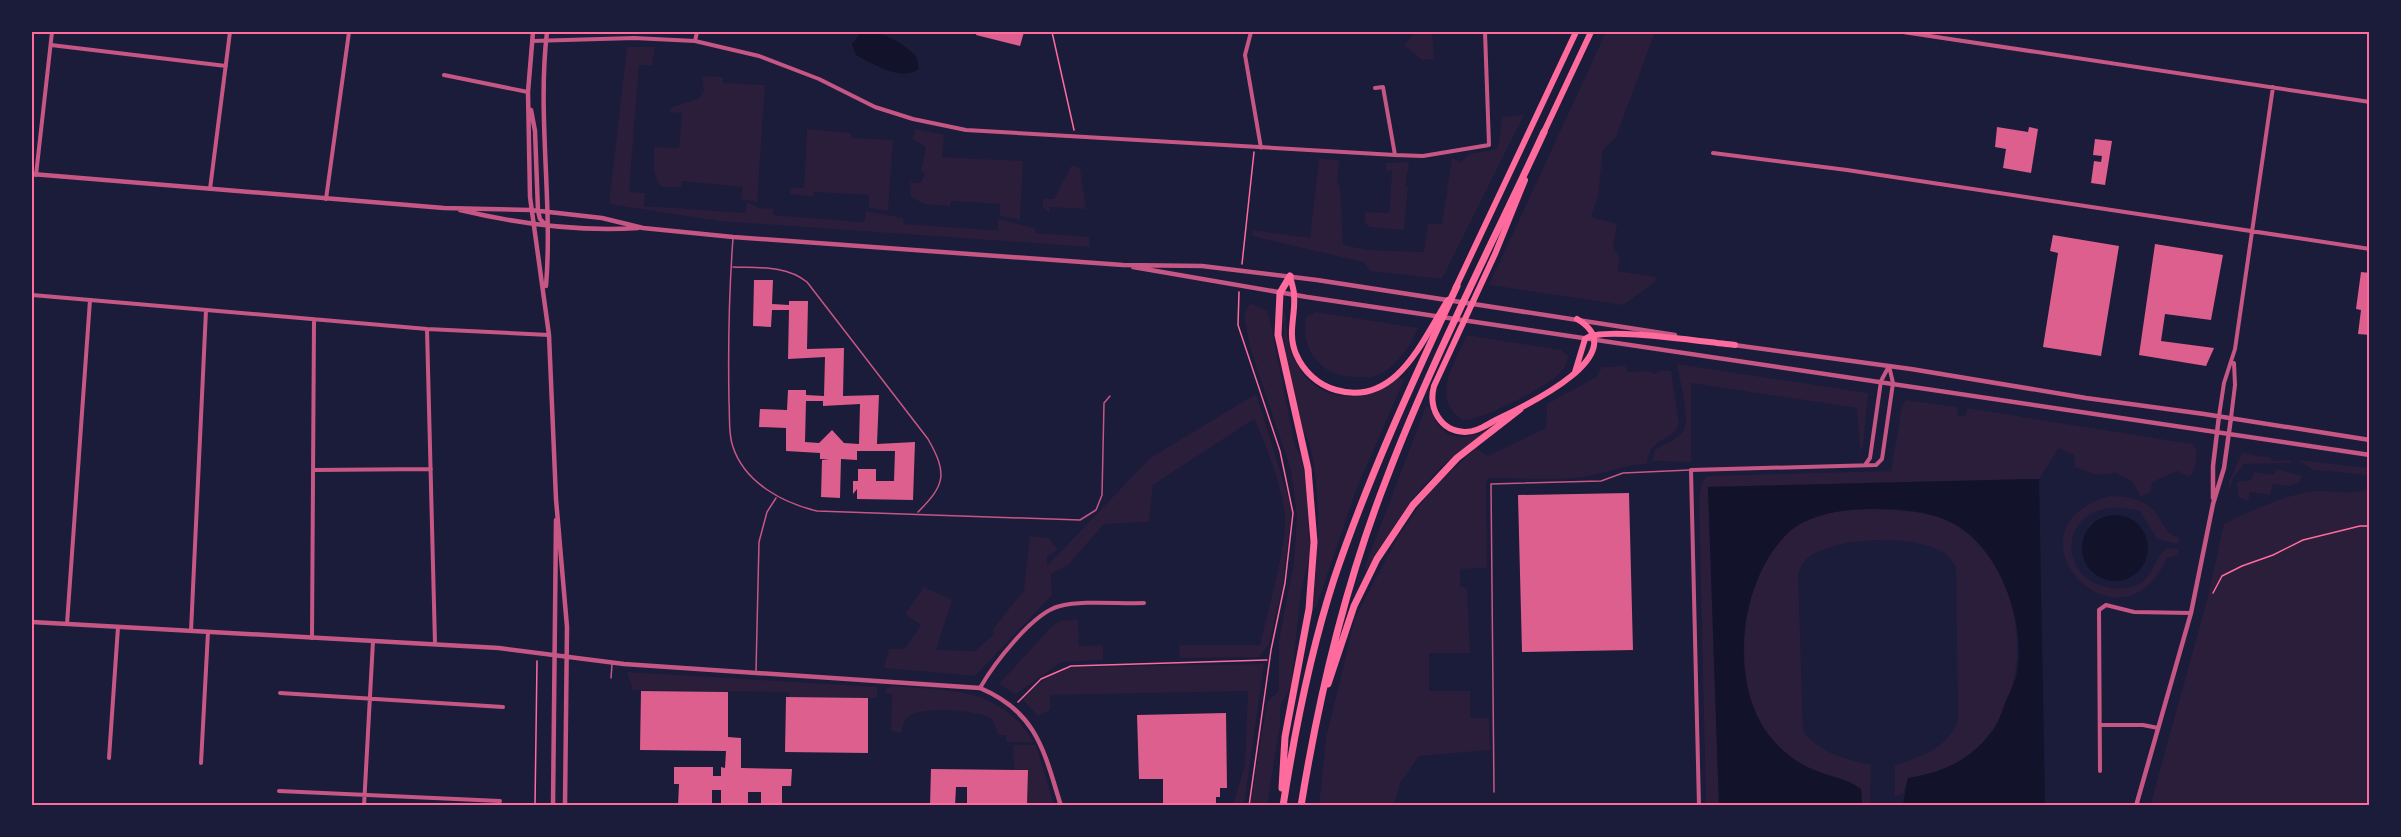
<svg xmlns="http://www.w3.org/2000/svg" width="2401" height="837" viewBox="0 0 2401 837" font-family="Jost,sans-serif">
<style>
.green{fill:#2a1e3b}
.water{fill:#12122b}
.building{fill:#dd5f8e;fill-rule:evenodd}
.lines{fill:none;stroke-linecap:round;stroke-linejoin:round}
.path{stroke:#ff6b9d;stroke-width:1.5}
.service{stroke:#c65784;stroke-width:1.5}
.minor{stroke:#c65784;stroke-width:4}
.tertiary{stroke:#c65784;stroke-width:4.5}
.primary{stroke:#ff6b9d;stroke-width:6}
.motorway{stroke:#ff6b9d;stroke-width:7}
.neatline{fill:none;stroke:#ff6b9d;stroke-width:2}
</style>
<rect width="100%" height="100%" fill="#1b1b3a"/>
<path class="green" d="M1415,32H1432L1434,59L1422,60L1404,45Z
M1606,32H1655L1616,137L1603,150L1598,196L1591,217L1617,224L1613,247L1620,259L1617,271L1656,277L1655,282L1623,305L1489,285Z
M627,47H655L652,65H639L629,192L645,193L644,206L746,213L747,202L759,208L773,209V215L859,222L865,221L866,211L903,218L904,224L991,230H998V219L1035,228V233L1089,237L1090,247L719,221L609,204Z
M702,76L723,77V83L765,85L757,202L741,199L742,187L682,181L681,187H662C651,174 654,162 654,147L679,148L682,113L669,112L672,107L698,99L704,91Z
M1524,115L1442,279L1370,271L1363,262L1252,236L1253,230L1310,238L1319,159L1339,160L1337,184L1340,186L1343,245L1367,250L1424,252L1428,223L1442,224L1452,157L1460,163L1469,154L1498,149L1502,117Z
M807,129L851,133V138L893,140L888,211L869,208V195L813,192V197L790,194L791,188H804Z
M915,129L944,135L942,157L1023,161L1020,220L1000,216V204L951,201L950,206L924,204L911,197L910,182L920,183L925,174L921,171L926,147L913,139Z
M1409,162L1405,187H1408L1404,230L1370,227L1365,222V212L1389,213L1392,171L1386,170V163Z
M1072,165L1080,168L1086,209L1050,207L1049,213L1043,207V199H1054Z
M1250,303L1268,311L1295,446L1301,456L1306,482L1310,555L1301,591L1291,686L1280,706V724L1267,806L1250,805L1267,702L1279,691V641L1294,562L1297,516L1291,470L1250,347L1244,316Z
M1316,312L1418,328C1411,345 1400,361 1384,372C1375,378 1364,378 1353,377C1320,375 1300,349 1306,317Z
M1283,314L1286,315C1284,384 1340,421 1399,378L1404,380L1356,490L1316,608L1313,607C1318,554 1322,498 1310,445C1308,439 1304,434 1303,428C1291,392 1283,353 1283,314Z
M1467,335L1561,350L1568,356C1567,363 1565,368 1560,373C1547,387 1481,421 1463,420C1429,400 1455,362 1467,335Z
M1677,364L1868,393L1863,447L1860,451L1857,408L1691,383V462L1652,461L1655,450C1664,444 1677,440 1683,431C1691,419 1679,379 1677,364Z
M1625,366L1628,372L1647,371L1654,374L1662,370L1671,371L1679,424C1672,443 1649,436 1647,464C1624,464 1605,474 1583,477C1553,481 1520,478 1490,478L1486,482L1487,568L1460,569V586L1467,588L1470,653H1429V691H1470V718H1489L1490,750L1419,756L1400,783L1394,805H1319L1326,738L1355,618L1398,537L1417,509L1437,484L1476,448L1488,456L1546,428L1547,404L1596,377L1602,367Z
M1256,394L1292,509L1283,584L1269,644L1259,657L1180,658L1179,645H1260C1269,605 1282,565 1285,524C1286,497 1266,443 1254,419L1153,485L1149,522L1104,524L1068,565L1051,574L1052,595L975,676L884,668L889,649H905L921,625L905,614L924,587L952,600L936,650L975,651L993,635L994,628L1024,590L1030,536L1049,538L1058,550L1047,556V566L1150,458Z
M1906,400L1957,407V415L1962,416L1966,415L1967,408L2192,444L2197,451L2195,469L2189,477L2178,471L2152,482L2151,491L2141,497L2132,481L2116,473L2096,475L2075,467L2074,455L2059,448L2039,479L1708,487L1719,805H1706L1699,499L1702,482L1707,476L1891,471L1902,406Z
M1426,406L1430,408C1442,445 1468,442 1496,424L1440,468L1413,498L1368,570L1364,569Z
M2242,453L2271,458V461L2289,460L2291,463L2244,464L2233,478L2229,492V482Z
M2298,460L2369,468V475L2314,470Z
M2276,469L2302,476L2299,483L2290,486L2273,484L2270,495L2250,492L2248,501L2238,497L2237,482L2251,480L2254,472L2274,475Z
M2369,488V805L2150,806L2206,604L2224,524C2247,512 2292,492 2318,491C2336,490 2353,496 2369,488Z
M2109,496C2127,496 2146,499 2157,514C2165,526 2164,532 2179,538L2178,544L2157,539L2140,511C2058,490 2051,581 2112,588C2120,589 2132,588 2139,584C2153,576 2155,557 2167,548L2179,549L2178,555L2167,558C2120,663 1996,530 2109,496Z
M1872,509C1901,511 1935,510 1960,528C2030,576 2038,700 1971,753C1953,768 1931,774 1908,778L1903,794L1895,797V765C1921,757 1948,748 1958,720L1956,567C1953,563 1950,558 1947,555C1921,533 1834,536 1808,558C1803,562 1801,567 1798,573L1803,731C1820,753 1845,759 1871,765L1870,804L1862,805L1861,789C1850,781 1841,779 1828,775C1805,768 1786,756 1771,738C1726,683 1738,558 1804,521C1824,511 1850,510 1872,509Z
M1078,619L1079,646L1103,645V660L1061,662L1016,694L999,684L1052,626L1061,621Z
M1264,664L1244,805H1233L1245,765L1248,691L1050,695V710L1038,716L1023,700C1036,682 1051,675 1072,667Z
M627,672L877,687V698L789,697V692L633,690Z
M892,686C952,691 998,686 1034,742H1006V735H998L992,719C980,710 927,707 913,714C905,718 902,725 901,733L891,731L892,694L886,693V689Z
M1013,745H1036L1054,805H1027L1028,771L1014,770Z"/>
<path class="water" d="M861,32C882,31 901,41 916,56L919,69C902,82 873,64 856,55L852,44Z
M2039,479L2045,804L1903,805L1908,778C1943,773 1975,758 1995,727C1999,721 2001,713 2004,706C2007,697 2013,687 2016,677C2028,628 2002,555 1960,527C1930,508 1884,507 1849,510C1830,512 1805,518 1790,531C1739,578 1726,685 1772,739C1787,757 1806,769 1828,775C1841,779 1850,781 1861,789L1862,805H1719L1708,487Z
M2082 548a33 33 0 1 1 66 0a33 33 0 1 1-66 0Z"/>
<path class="building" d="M977,32H1024L1020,46L976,35Z
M1997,127L2028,132L2029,127L2038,129L2031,173L2003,168L2006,149L1995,147Z
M2095,139L2112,141L2105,185L2091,183L2094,161L2101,162L2102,156L2093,155Z
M2053,235L2119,246L2101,356L2043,347L2058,253L2050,251Z
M2155,244L2223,255L2211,320L2165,314L2161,341L2214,348L2206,366L2139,355Z
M2361,272L2370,273V335L2358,334L2361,310L2356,309Z
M754,280H773L772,304L789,305V301H808L807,349L844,348L843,396L879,395L877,444L915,442L913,500L857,499V489L853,494V481H858V469H876V481H894L895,451H857V460L841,459L840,498L821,497L822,460L829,459H820V453L786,451V428L759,427L760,409L787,410L788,390H806V395L824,396L825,357L788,359L789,310H772L771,327L753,326ZM806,401H823V406L860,404L859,444L844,443L832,430L819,443L805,442Z
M1629,493L1633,650L1522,652L1518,495Z
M641,691L728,692V737L741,738V768L792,769L791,786H782V806H761V792H748V806H721V790H712V806H678L679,784H674V767H713V776H721V767L725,768L726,751L640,750Z
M786,697L868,698V753L785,752Z
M1226,713L1227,788H1220V797H1216V806H1163V779H1139L1137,715Z
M931,769L1028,770L1027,806H967V787H956L955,806H930Z"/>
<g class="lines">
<path class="path" d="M1052,32L1074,130
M1242,264L1254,152
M1239,292L1238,325L1280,451L1293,513L1285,583L1271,650L1249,806
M2213,593L2222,576L2242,566L2273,555L2303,540L2360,526H2370
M1018,702L1041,679L1071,666L1267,660
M535,806L537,661"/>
<path class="service" d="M733,238C729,292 728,348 729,402C730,416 728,434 733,447C745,483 783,503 817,511L1080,520L1096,510L1102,495L1104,403L1110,396
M733,267C759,268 786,265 807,282L928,439C948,474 945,485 918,512
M756,671L759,542L767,512L776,498
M611,678L612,664
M1494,792L1491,484L1601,481L1623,473L1690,470"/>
<path class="minor" d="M1251,32L1245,55L1261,148
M1903,32L2370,102
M532,41L634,38L695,41L759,56L819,79L875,107L913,119L966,130L1395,155L1423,156L1489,145L1485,32
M695,41L697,32
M51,45L226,66
M444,75L528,92
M1375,88L1383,87L1395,155
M1713,153L1847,170L2370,249
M36,175L52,32
M210,189L230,32
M326,199L349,32
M32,295L427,329L549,335
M427,329L435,644
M2219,416L2224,383L2235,349L2273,87
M2231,418L2235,385L2234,363
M1865,465L1870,458L1881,381L1889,366
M313,470L431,469
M67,624L90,300
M191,631L206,310
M312,638L314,319
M980,688C993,665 1033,612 1060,606C1083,600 1119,604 1144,603
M280,693L503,707
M2100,725H2143L2158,728
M109,758L118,627
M201,763L208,632
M2100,771L2099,610L2106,605L2134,612L2191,613
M279,791L500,801
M364,806L373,641
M1699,806L1691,470L1876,465L1882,459L1893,383L1889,366"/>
<path class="tertiary" d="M533,32L528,92L530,197L549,335L556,499L567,627L565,806
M531,110L535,131L538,211L540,219L545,224
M32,174L444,208L531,210L602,218L643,228L733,237L1123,265L1202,266L1317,280L1675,335
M460,210C519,224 578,232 638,228
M1133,267L1307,297L2370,455
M546,286C553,202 537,116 547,32
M1734,345L1911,369L2086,398L2204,414L2370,440
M2213,498V466L2219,416
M32,622L499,648L624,664L980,688C1037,712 1044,751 1061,806
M553,806L556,520
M2136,806L2191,613L2213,504L2224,468L2231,418"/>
<path class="primary" d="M1543,134L1591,32
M1525,180L1495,254L1434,386C1428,408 1440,431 1465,432C1478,432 1487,424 1498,419C1523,407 1637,354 1577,319
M1290,276C1291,282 1294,289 1294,295C1296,315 1287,333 1296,354C1303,371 1318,385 1336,390C1397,407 1422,340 1448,300
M1455,289L1576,32
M1575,372L1585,339C1600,325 1710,343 1735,345"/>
<path class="motorway" d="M1328,684L1354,606L1377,559L1413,505L1457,458L1520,409
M1282,788L1285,737L1309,609L1314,542L1308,469L1278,335L1280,293L1290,276
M1283,806C1295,729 1310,653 1334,579C1368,478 1412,383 1457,286
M1301,806C1319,695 1345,585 1386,480C1431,361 1491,247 1544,132"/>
</g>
<rect width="2401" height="837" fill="none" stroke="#1b1b3a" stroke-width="66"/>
<rect x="33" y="33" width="2335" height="771" class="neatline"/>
</svg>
